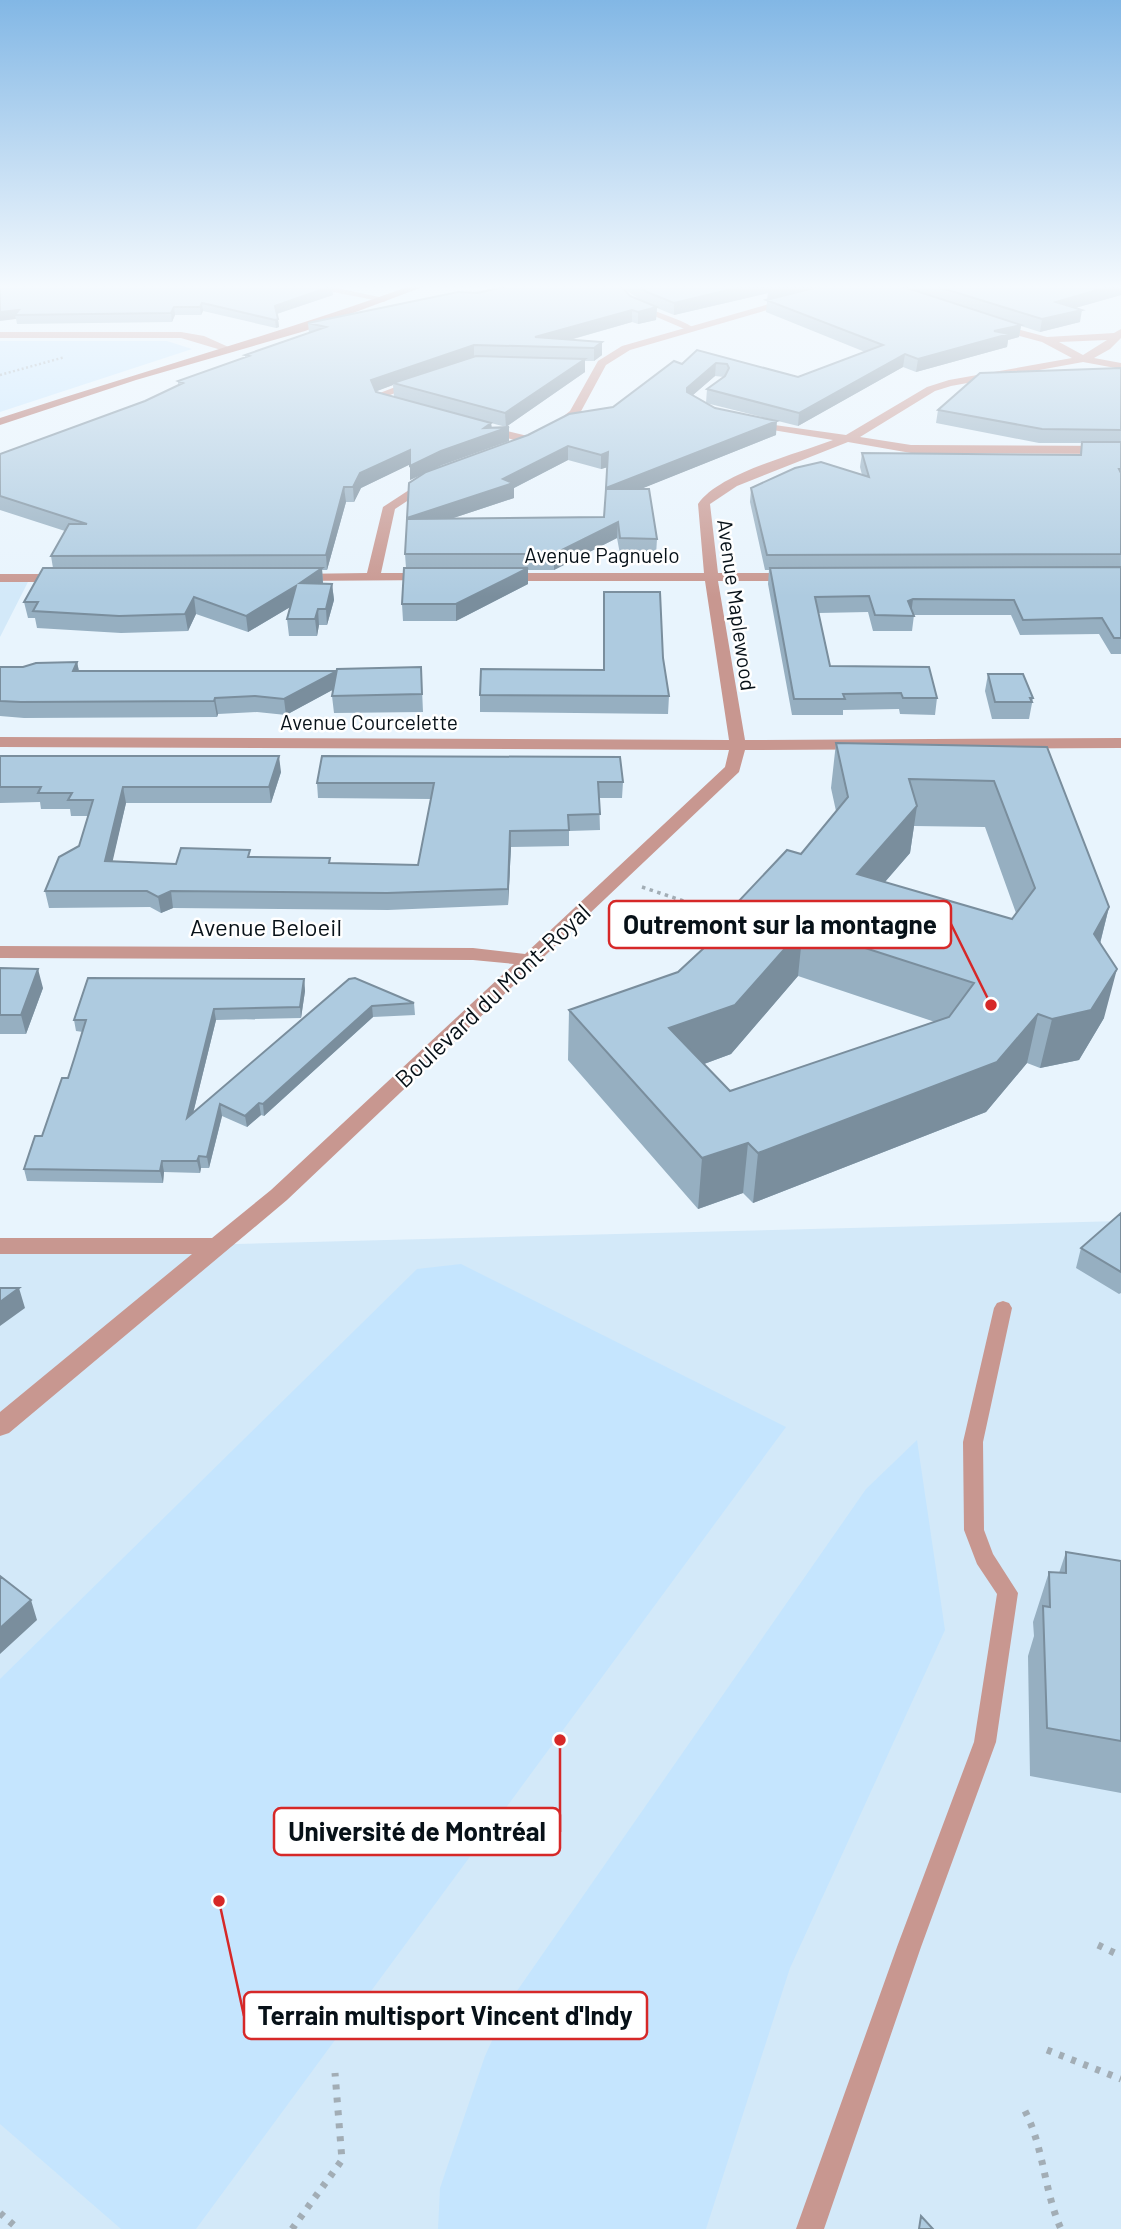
<svg xmlns="http://www.w3.org/2000/svg" width="1121" height="2229" viewBox="0 0 1121 2229" font-family="Barlow,sans-serif">
<style>
.built{fill:#d3e9f9}
.green{fill:#c5e5fe}
.lines{fill:none;stroke-linecap:round;stroke-linejoin:round}
.path-far2{stroke:#a2adb5;stroke-width:2.5;stroke-dasharray:2 2.5;stroke-linecap:butt}
.path-far1{stroke:#a2adb5;stroke-width:3.5;stroke-dasharray:3.5 4.5;stroke-linecap:butt}
.path{stroke:#a2adb5;stroke-width:7;stroke-dasharray:5 8;stroke-linecap:butt}
.lane{fill:#c89790;fill-rule:evenodd}
.street{fill:#c89790;fill-rule:evenodd}
.secondary{fill:#b06a61;fill-rule:evenodd}
.wall{fill:#96afc1;fill-rule:evenodd}
.shaded-wall{fill:#7a8e9d}
.building{fill:#aecbe0;stroke:#7a8e9d;stroke-width:2;fill-rule:evenodd}
.labels{text-anchor:middle;stroke-width:5;stroke-linejoin:round;paint-order:stroke}
.far-street-label{font-size:21px;fill:#071118;stroke:#fff}
.street-label{font-size:24px;fill:#071118;stroke:#fff}
.leader{fill:none;stroke:#d62828;stroke-width:2.5}
.callout-dot{fill:#d62828;stroke:#fff;stroke-width:2.5}
.callout{fill:#fff;stroke:#d62828;stroke-width:2.5}
.callout-label{font-size:26px;text-anchor:middle;font-weight:bold;fill:#071118}
</style>
<rect width="100%" height="100%" fill="#e8f4fd"/>
<path class="built" d="M0,578H30L0,637Z
M1121,1221V2229H0V1250Z"/>
<path class="green" d="M0,341H167L192,349L0,412Z
M461,1264L786,1427L196,2229H121L0,2124V1679L417,1269Z
M917,1440L945,1630L790,1968L706,2229H438L440,2188L485,2056L510,2001L866,1489Z"/>
<g class="lines">
<path class="path-far2" d="M0,375L65,357"/>
<path class="path-far1" d="M642,887L740,920"/>
<path class="path" d="M1098,1945L1121,1956
M1047,2050L1121,2079
M1025,2111C1044,2148 1044,2191 1061,2229
M0,2213L18,2229
M292,2229L342,2160L335,2073"/>
<path class="lane" d="M601,285C624,285 623,293 639,303C656,314 678,317 694,328L687,330L631,306L623,296Z
M1003,1301L1009,1303L1012,1308L983,1442L984,1530L993,1554L1018,1593L996,1742L921,1947L824,2229H796L897,1947L974,1742L997,1594L977,1564L964,1530L963,1442L994,1308L997,1303Z"/>
<path class="street" d="M298,285H322L389,299L384,302Z
M836,285H853L630,350L606,365L579,415L556,432L546,430L570,411L598,361L622,346Z
M994,323L1047,337L1114,333L1121,329V338L1110,349L1094,358L1121,363V369L1083,362L951,386L935,391L860,437L911,445L1121,446V454L911,453L848,442L737,486L710,504L718,573H796L803,577L796,581H718L745,740L1121,738V748L745,750L739,772L287,1200L9,1433L0,1436V1412L192,1254H0V1238H212L271,1190L514,964L473,960L0,958V946L473,948L525,954L725,767L729,750L0,747V737L729,740L705,581H499L492,577L499,573H704L698,504C719,473 797,454 833,440L749,426L743,423L745,421L846,435L927,387L949,380L1072,358L1042,342L990,328V324ZM1107,340L1083,355L1059,342Z
M0,332H181L204,336L233,349L228,352L181,338H0Z
M416,379L425,381L385,397L402,404V408L378,403L372,396Z
M483,425L536,438L538,441L532,445L479,430L477,428Z
M432,475L436,476V482L395,509L381,573H432L439,577L437,580L291,581V575L296,574L367,573L383,507Z
M0,574H64L71,578L64,582H0Z"/>
<path class="secondary" d="M413,285H428L305,331L136,380L0,425V418C137,373 277,334 413,285Z"/>
</g>
<path class="wall" d="M0,285L333,295L277,314L279,327L276,328L203,311L201,315H175L172,322L17,324L16,319Z
M336,285H359L351,288Z
M512,285H1121V295L1075,308L1080,322L1040,332L1021,326L1019,337L1008,340L1007,347L916,372L903,367L798,426L706,403L707,389L724,377L715,376L693,395L715,408L776,435L640,489L657,539L656,555L620,554L617,538L554,570H528V584L456,621H403L402,604L406,568L405,554L409,483L425,473L410,480V464L361,488L354,502H346L327,570H322L323,584H332L334,600L327,625H319L317,636H289L287,619L290,607L248,632L196,614L188,631L121,633L37,628L35,618H28L24,602L53,568L51,556L65,531L0,510V454L145,401L178,385V381L245,358V355L309,333L308,323ZM623,288L642,301L630,296ZM768,293L766,312L865,352L798,377L697,350L682,364L613,407L426,472L442,465L509,441L492,428L491,423L506,427L585,372V361H594L602,355V342L570,340L632,322L638,324L656,320L657,308L674,315ZM393,385L394,397L376,391ZM568,460L601,469L608,467L604,517L450,519L514,498V488Z
M1121,368V654H1111L1099,634L1020,635L1011,615H914L912,631H873L868,612L818,613L830,666L937,698L935,715L900,714L899,709L843,710V715H792L768,584L769,570H765L750,502L751,488L862,475L860,467L862,453L1080,455L1082,443H1039L936,423L938,410Z
M663,658L669,696L668,714L480,712V695Z
M77,662L79,671H337L421,667L423,712L334,713L332,696L334,689L286,715L257,712L218,714L217,717L24,718L0,716V667H23Z
M988,674L1033,698L1029,719H992L985,691Z
M836,743L1047,747L1109,907L1100,944L1104,1018L1079,1060L1040,1068L1027,1063L986,1112L753,1203L743,1193L698,1209L568,1060L569,1010L678,972L735,920L736,904L801,854L836,811L831,788ZM914,826L985,827L1016,913L1012,919L885,882L910,853ZM798,976L935,1022L730,1091L704,1064L731,1054Z
M0,756L281,772L271,803H126L112,861L176,864L251,857L330,863L418,865L431,799L318,798L317,783L623,782L622,798H599L600,830L569,831V846L511,847L508,905L388,910L173,908L161,913L150,907L49,908L45,891L79,846L88,816H71L70,809H41L40,802L0,803Z
M0,968L43,988L26,1034H0Z
M304,979L305,991L301,1018L216,1020L193,1113L349,979L414,1003L415,1015L373,1017L264,1116L261,1115L247,1127L222,1116L209,1168H201L200,1173L164,1172L163,1183L27,1181L24,1169L42,1136L68,1078L83,1032L76,1031L74,1020Z
M1121,1213V1293L1119,1294L1076,1268L1081,1248Z
M1066,1552L1121,1561V1793L1030,1776L1028,1656L1034,1636L1033,1622L1049,1572L1059,1573Z"/>
<path class="shaded-wall" d="M749,285H825L767,301L768,293L674,315V303Z
M1114,285H1121V295L1054,314L1056,302Z
M332,286L333,295L276,314L275,306Z
M202,303L203,311L201,315L200,307Z
M174,307L175,315L172,322L171,313Z
M657,307L656,320L638,324V312Z
M19,310L15,315L16,319L0,321V312Z
M632,310V322L544,347L535,337Z
M1082,310L1080,322L1040,332L1042,319Z
M278,319L279,327L276,328L275,320Z
M1021,325L1019,337L1008,340L1007,347L916,372L918,359L994,331Z
M602,342V355L594,361V348Z
M474,345V358L393,383V385L372,393L371,380Z
M905,354L903,367L798,426L799,413Z
M585,359V372L506,427L505,413Z
M716,363L715,376L686,401L687,388Z
M777,421L776,435L606,503V488Z
M491,423L492,433L509,427V441L442,465L410,480V466L484,428Z
M568,446V460L514,488V498L408,533L407,518L503,479Z
M410,450L411,464L361,488L354,502L353,487L360,473Z
M608,452V467L601,469V455Z
M344,487L346,502L327,570L326,555Z
M618,522L617,538L554,570V554Z
M322,568L323,584L300,583Z
M528,568V584L456,621V604Z
M332,584L334,600L327,625L326,609Z
M296,586L297,603L248,632L246,616Z
M194,597L196,614L188,631L185,614Z
M913,599L911,615L908,601Z
M318,609L319,625L317,636L315,619Z
M77,662L80,677L73,671Z
M337,671L338,687L286,715L284,699Z
M215,698L218,714L217,717L214,701Z
M279,756L281,772L271,803L269,787Z
M123,787L126,803L109,877L105,861Z
M917,806L910,853L851,921L857,874Z
M510,831L511,847L508,905V889Z
M171,891L173,908L161,913L158,897Z
M1109,907L1097,955L1094,934Z
M803,928L798,976L731,1054L666,1078L669,1028Z
M38,969L43,988L26,1034L21,1015Z
M1117,969L1104,1018L1079,1060L1040,1068L1052,1019Z
M304,979L305,991L301,1018L300,1007Z
M372,1006L373,1017L264,1116L263,1104Z
M214,1009L216,1020L189,1130L187,1118Z
M1038,1014L1027,1063L986,1112L753,1203L758,1153Z
M259,1103L261,1115L247,1127L245,1116Z
M220,1104L222,1116L209,1168L207,1157Z
M748,1143L743,1193L698,1209L702,1158Z
M199,1156L201,1168L200,1173L197,1161Z
M162,1161L164,1172L163,1183L160,1171Z
M19,1288L25,1308L0,1326V1302Z
M31,1600L37,1620L0,1654V1628Z"/>
<path class="building" d="M0,285H328L332,286L275,306L278,319L275,320L202,303L200,307H174L171,313L15,315L19,310L0,312Z
M512,285H620L630,296L657,307L638,312L632,310L535,337L602,342L594,348L474,345L371,380L376,392L491,423L484,428L509,427L441,451L410,466V450L360,473L353,487H344L326,555L51,556L69,524H87L0,496V454L145,401L183,383L178,381L249,356L245,355L326,327L308,323L458,292L478,293Z
M637,285H749L674,303L647,292Z
M772,285H782L768,289Z
M826,285H898L1021,325L994,331L1009,334L918,359L905,354L799,413L707,389L725,376L729,368L727,364L716,363L687,388V392L715,408L777,421L606,488L608,452L601,455L568,446L503,479L513,483L407,518L409,483L426,472L528,435L569,414L613,407L674,361L682,364L697,350L798,377L883,345L766,300Z
M932,285H1114L1056,302L1082,310L1042,319Z
M476,356L585,359L505,413L393,383Z
M1121,368V430L1042,429L938,410L980,373Z
M1082,442H1121V469H1119L1121,473V554L767,555L751,488L795,468L821,462L869,477L862,453L1081,455Z
M606,489H649L657,539L620,538L618,522L554,554H405L407,519L604,517Z
M1121,567V638H1114L1102,618L1023,620L1014,600L913,599L908,601L914,616L875,615L869,596L815,597L830,666L929,667L937,698H903L901,693L843,694L845,699H794L770,568Z
M43,568H322L300,583L332,584L326,609H318L315,619H287L296,586L246,616L194,597L185,614L119,616L33,611L38,602H24Z
M404,568H528L456,604H402Z
M604,592H660L663,658L669,696L480,695L481,669L604,670Z
M77,662L73,671H337L284,699L255,696L215,698L214,701L21,702L0,701V667H23L36,663Z
M421,667L422,694L332,696L337,669Z
M988,674H1023L1033,698H1030L1032,702H995Z
M836,743L1047,747L1109,907L1094,934L1117,969L1091,1010L1052,1019L1038,1014L997,1062L758,1153L748,1143L702,1158L569,1010L678,972L747,908L736,904L787,850L801,854L848,797ZM909,779L994,781L1035,888L1012,919L857,874L917,806ZM803,928L974,983L949,1017L730,1091L669,1028L735,1005Z
M0,756H279L269,787H123L105,861L176,864L181,848L250,850L248,857L330,858L329,863L418,865L434,783H317L322,756L620,757L623,782H598L600,814L568,815L569,830L510,831L508,889L387,893L171,891L158,897L147,891H45L59,857L79,846L93,800H68L72,793H38L41,787H0Z
M0,968L38,969L21,1015H0Z
M88,978L304,979L300,1007L214,1009L187,1118L349,979L355,978L414,1003L372,1006L263,1104L259,1103L245,1116L220,1104L207,1157L199,1156L197,1161H162L160,1171L24,1169L35,1136H42L62,1078H68L75,1056L86,1020H74Z
M1121,1213V1272L1081,1248Z
M0,1288H19L0,1302Z
M1066,1552L1121,1561V1741L1047,1728L1043,1606L1050,1607L1049,1572L1066,1573Z
M0,1576L31,1600L0,1628Z
M921,2216L933,2229H919Z"/>
<linearGradient id="sky" x2="0" y2="1"><stop stop-color="#82b7e5"/><stop offset="0.48" stop-color="#f5fafe"/><stop offset="1" stop-color="#f5fafe" stop-opacity="0"/></linearGradient>
<rect width="1121" height="597" fill="url(#sky)"/>
<g class="labels">
<g class="far-street-label">
<text x="602" y="563">Avenue Pagnuelo</text>
<text transform="translate(736 605) rotate(82)" y="7">Avenue Maplewood</text>
<text x="369" y="730">Avenue Courcelette</text>
</g>
<g class="street-label">
<text x="266" y="936">Avenue Beloeil</text>
<text transform="translate(493 996) rotate(-43)" y="8">Boulevard du Mont-Royal</text>
</g>
</g>
<path class="leader" d="M991 1005L951 924M560 1740L560 1832M219 1901L244 2016"/>
<g class="callout-dot">
<circle cx="991" cy="1005" r="7"/>
<circle cx="560" cy="1740" r="7"/>
<circle cx="219" cy="1901" r="7"/>
</g>
<g class="callout">
<rect x="609" y="901" width="342" height="47" rx="7"/>
<rect x="274" y="1808" width="286" height="47" rx="7"/>
<rect x="244" y="1992" width="403" height="47" rx="7"/>
</g>
<g class="callout-label">
<text x="780" y="934">Outremont sur la montagne</text>
<text x="417" y="1841">Université de Montréal</text>
<text x="445" y="2025">Terrain multisport Vincent d'Indy</text>
</g>
</svg>
